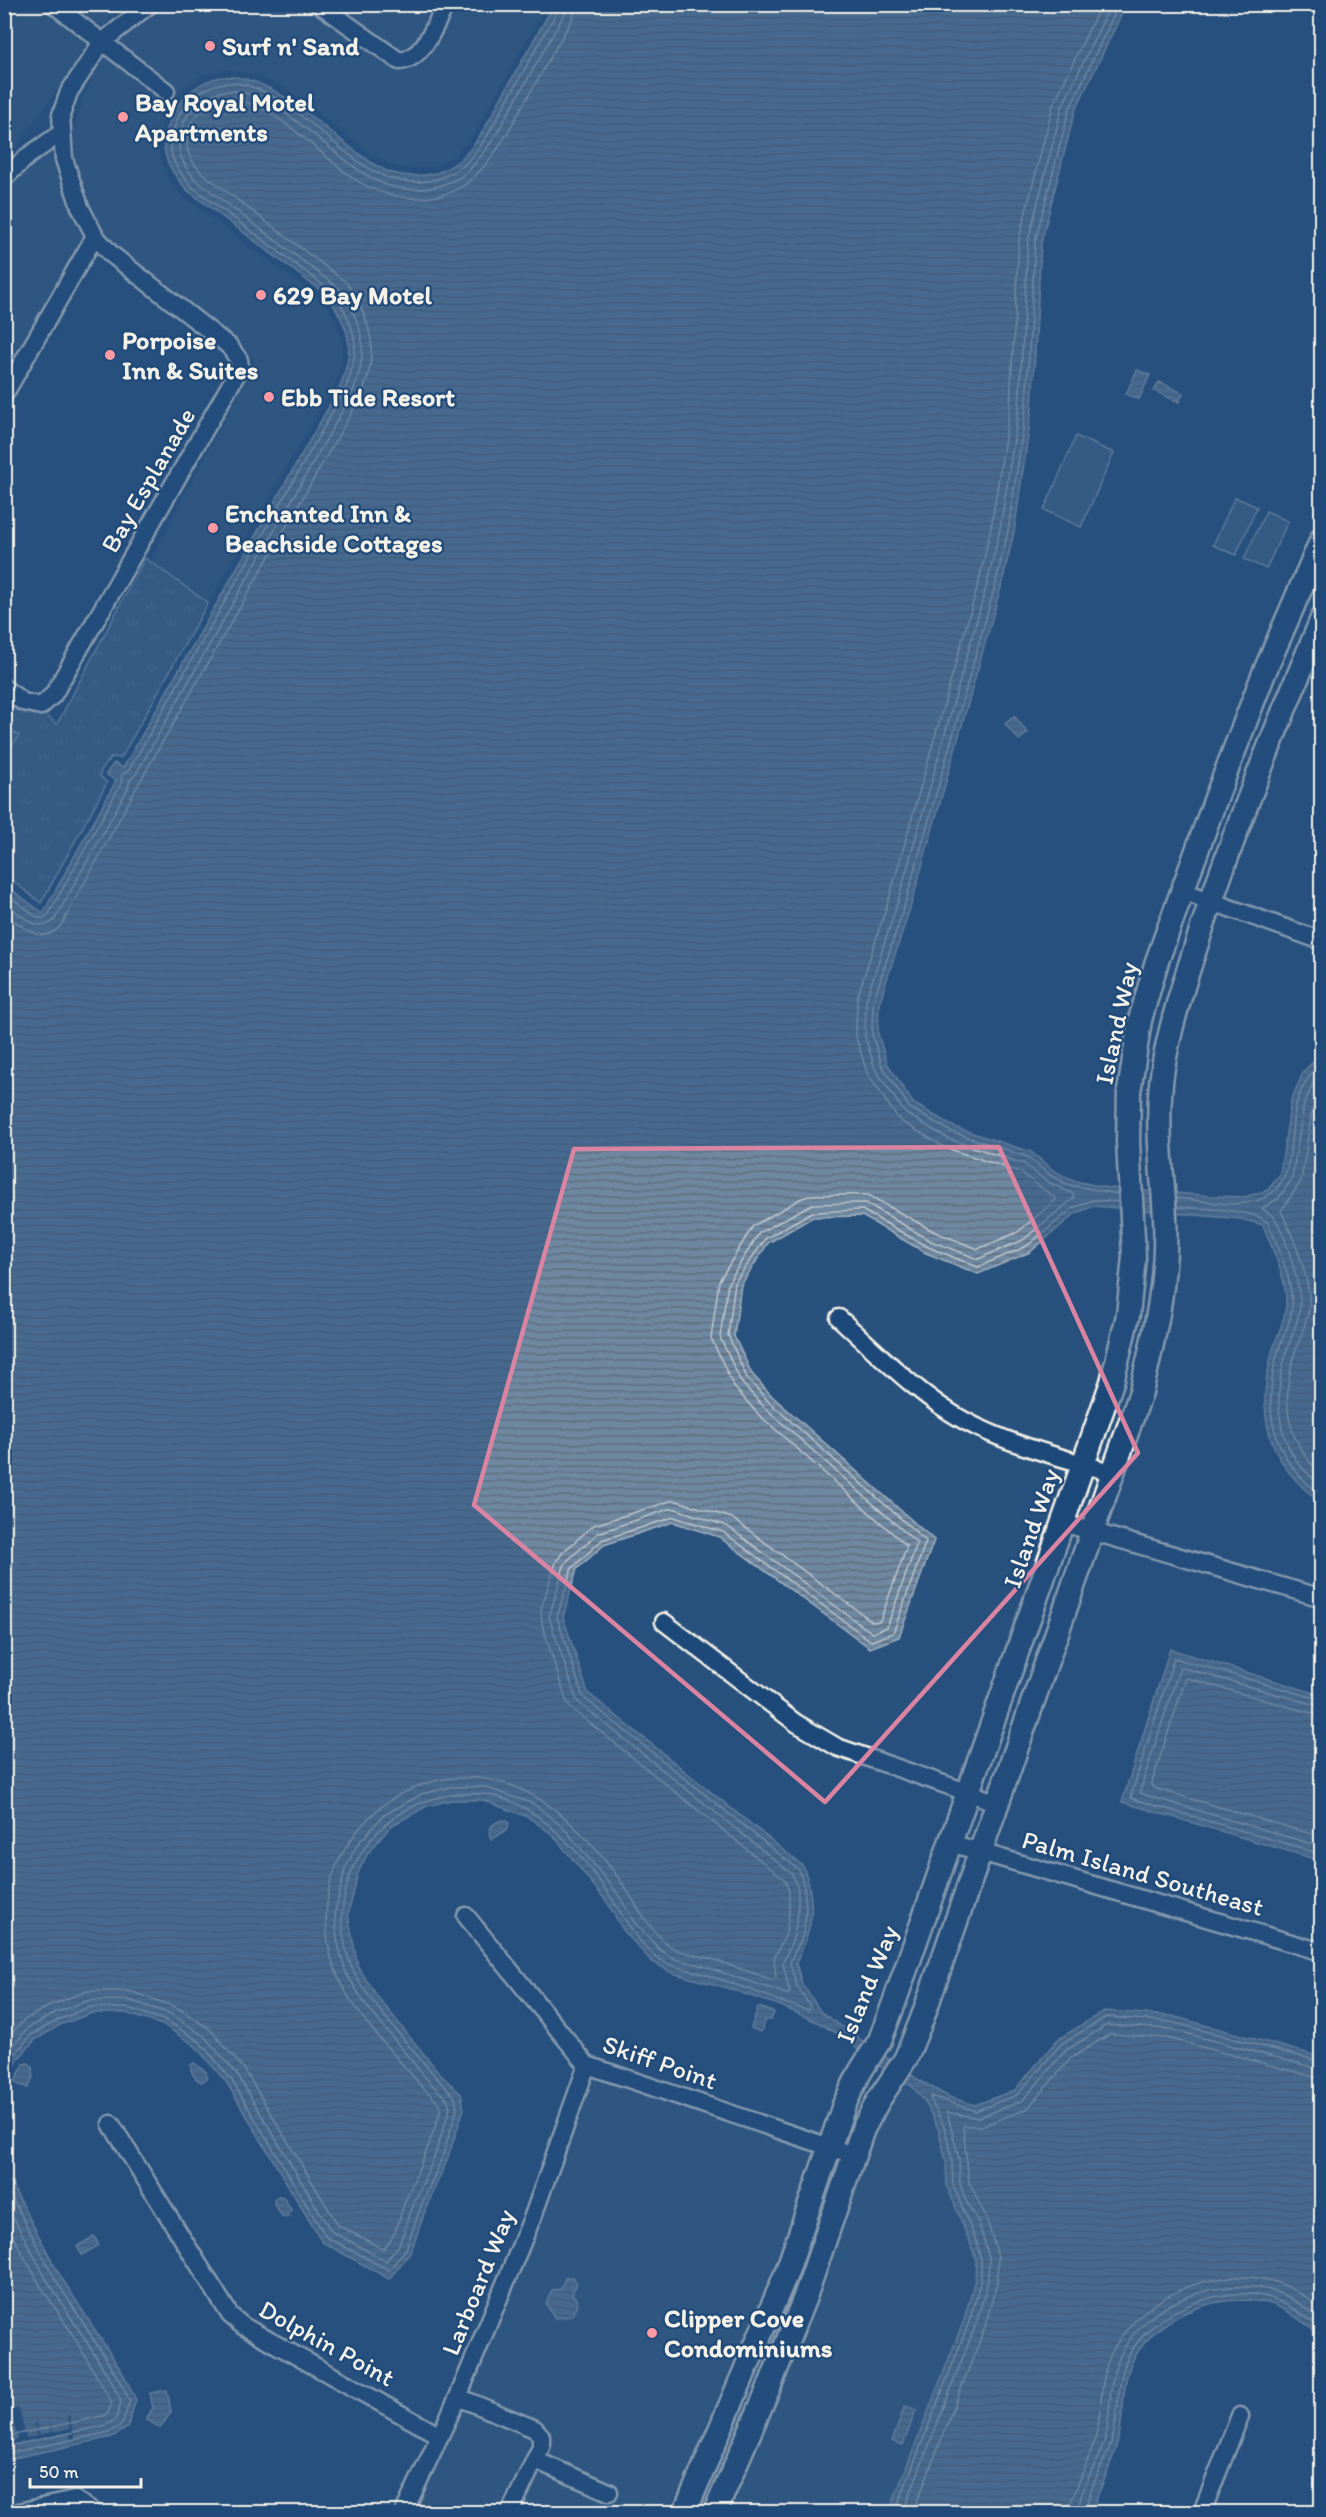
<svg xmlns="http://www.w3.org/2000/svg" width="1326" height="2517" viewBox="0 0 1326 2517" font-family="Itim,sans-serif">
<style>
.built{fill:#375d86}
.park{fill:url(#park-tufts);stroke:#9cacbb;stroke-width:1.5}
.pitch{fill:#45688e;stroke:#9cacbb;stroke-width:1.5}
.water{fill:url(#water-rules);stroke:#a4b2be;stroke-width:1.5}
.pier{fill:#28517e}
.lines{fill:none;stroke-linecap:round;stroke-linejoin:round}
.shore{stroke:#bec7cc;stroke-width:1.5}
.street-casing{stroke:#f4f1e8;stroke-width:21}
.secondary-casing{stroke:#f4f1e8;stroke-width:27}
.street{stroke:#1f4a7a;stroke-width:16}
.secondary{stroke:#1f4a7a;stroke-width:22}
.marked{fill:none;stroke:#db84a2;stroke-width:4.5;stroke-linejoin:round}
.poi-dot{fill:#ff9aa2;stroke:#1f4a7a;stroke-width:2}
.labels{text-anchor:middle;stroke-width:4.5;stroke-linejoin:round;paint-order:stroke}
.poi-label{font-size:26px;font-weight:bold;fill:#f4f1e8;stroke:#1f4a7a;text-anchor:start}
.street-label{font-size:26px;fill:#f4f1e8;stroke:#1f4a7a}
</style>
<defs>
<pattern id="park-tufts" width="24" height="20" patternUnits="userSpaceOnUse" patternTransform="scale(1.5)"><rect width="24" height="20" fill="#45688e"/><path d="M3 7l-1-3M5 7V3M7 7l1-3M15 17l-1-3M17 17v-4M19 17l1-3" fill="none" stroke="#607e9e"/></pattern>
<pattern id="water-rules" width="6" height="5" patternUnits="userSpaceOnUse" patternTransform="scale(1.5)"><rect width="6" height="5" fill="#6e88a2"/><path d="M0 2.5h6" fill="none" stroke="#5f6e7d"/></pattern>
</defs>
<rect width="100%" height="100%" fill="#28517e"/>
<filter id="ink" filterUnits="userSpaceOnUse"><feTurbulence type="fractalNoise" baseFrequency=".0167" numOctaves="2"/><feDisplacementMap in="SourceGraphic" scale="12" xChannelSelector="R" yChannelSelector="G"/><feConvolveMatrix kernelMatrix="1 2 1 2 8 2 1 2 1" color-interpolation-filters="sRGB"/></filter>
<g filter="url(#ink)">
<path class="built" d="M19,4L39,5L90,44L5,162V20Z
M67,5H121L101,30Z
M164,5H301L322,16L383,62L398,69H406L420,62L455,5H547L473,135L455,155L437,166L411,169L391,165L371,154L286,88L254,74L225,70L205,74L181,90L165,113L157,148L167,178L182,196L324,302L335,321L343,343L341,364L334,385L208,603L150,562L255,361L235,340L117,248L105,234L106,232L102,230L88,203L79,181L75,155L74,129L84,96L104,54L167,102L177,89L115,41Z
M335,5H437L415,45L410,50L402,52Z
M64,106L59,158L63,186L73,211L86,237L5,379L4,201L8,195L5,189Z
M592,2076L819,2152L779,2272L677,2512H519L538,2471L612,2503L619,2488L546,2455L549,2435L539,2421L469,2391Z
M901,2079L912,2086L926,2103L939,2131L946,2162L947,2186L953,2204L965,2225L976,2260L971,2299L892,2505L889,2512H724L861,2157Z
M834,2157L843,2161L797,2294L720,2484L709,2479Z
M462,2407L530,2436L533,2439V2446L502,2512H412Z"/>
<path class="park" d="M145,558L208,603L121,758L112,757L101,770L100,776L107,783L41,903L5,875L4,698L20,710L42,713L57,724Z"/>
<path class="pitch" d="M1076,436L1114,453L1081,527L1044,510Z
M1235,497L1257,507L1236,555L1213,545Z
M1266,511L1288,521L1266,569L1244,559Z
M4,725L19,736L5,756H4Z"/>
<path class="water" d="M554,5H1126L1075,111L1041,243L1032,408L1014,532L1001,587L911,905L879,1004L878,1034L887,1063L913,1103L954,1127L1031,1152L1053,1170L1071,1180L1108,1188L1213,1196L1245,1197L1268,1190L1280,1174L1291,1100L1304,1071L1321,1054V1502C1268,1465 1255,1414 1272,1353C1276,1337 1286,1319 1286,1304C1287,1279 1272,1248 1263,1225L1241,1219L1094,1206L1076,1213L1030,1252L978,1274L926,1253L862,1216L813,1217L768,1243L741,1285L734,1336L752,1374L773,1397L934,1540L899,1637L870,1648L719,1537L673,1522L604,1545L577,1569L563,1617L588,1693L803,1866C817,1902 813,1929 796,1963L802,1984L821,2012L919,2080L949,2097L975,2105L1015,2090L1057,2040L1104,2011L1172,2016L1321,2057V2336C1303,2323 1285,2306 1263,2302C1214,2293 1153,2317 1131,2364C1121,2388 1125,2415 1118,2440C1112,2464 1100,2489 1091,2512H889L964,2320L975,2279L976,2260L971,2245L947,2186L946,2162L939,2131L926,2103L912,2086L862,2055L850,2041L819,2023L781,2006L724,1987L672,1973L651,1961L623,1930L607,1902L553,1835L528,1817L483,1800H452L427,1806L391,1826L368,1853L358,1873L348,1915L358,1967L377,1996L409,2036L441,2075L461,2094L464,2109L447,2160L426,2208L411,2252L389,2279L322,2242L227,2083L195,2046L165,2026L126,2013H92L60,2025L35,2040L18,2059L5,2088V885L43,913L116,781L106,774L114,763L123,768L340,387C355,346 351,334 329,297L187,190C174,175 161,158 165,138C170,115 178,100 198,86C258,45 336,149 387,171C402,177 420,177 436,173C443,171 454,165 460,160C478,144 489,120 500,100C518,68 536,36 554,5Z
M1137,370L1150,375L1139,399L1126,394Z
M1159,382L1183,393L1179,402L1154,391Z
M1014,716L1028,733L1019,740L1005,724Z
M1170,1649L1321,1695V1861L1122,1802Z
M505,1820L509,1823L508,1829L491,1840L489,1832C491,1825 497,1820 505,1820Z
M758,2007L774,2012L771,2020H765L761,2032L751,2028Z
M29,2063L33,2067V2077L28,2088L17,2084L15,2081L24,2064Z
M194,2063L206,2072L207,2078L202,2082C196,2081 189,2071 191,2065Z
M4,2170L59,2274L124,2375L136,2400L127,2428L112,2437L5,2460Z
M278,2196L283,2197L291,2209L288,2217L282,2216L274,2204V2199Z
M94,2236L99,2245L82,2255L77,2247Z
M572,2277L577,2283L572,2294L578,2301L572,2316L555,2318L546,2304L552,2290L561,2289L565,2278Z
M167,2390L171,2412L160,2428L146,2419L153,2408L150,2393Z
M905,2406L916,2410L903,2445L892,2441Z"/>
<path class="pier" d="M19,2408L26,2438L37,2436L34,2423H36L39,2435L51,2432L48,2418L53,2432L70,2428L67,2415H69L75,2438L71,2439L69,2432L5,2448V2443L8,2442L5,2429H7L11,2442L18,2440L11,2410Z"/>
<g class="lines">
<path class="shore" d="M4,892L38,918H44L48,915L121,784L122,775L129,770L345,390C361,349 358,330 334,293L191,186C179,172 167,157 172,138C176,118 182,104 199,93C262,50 332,158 386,177C403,183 423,184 440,178C447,176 458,170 464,165C483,148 494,123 507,101C524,70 541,40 558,10L559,4
M4,902C18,912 39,937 55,919L128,788L130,780L136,774L352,394C370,349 364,330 341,290L196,180C184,166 176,154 180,135C183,119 190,108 204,99C259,61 335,167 384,184C402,191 424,191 442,185C451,182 464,176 470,169C489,149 502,125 515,101C532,72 548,43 565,13L567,4
M4,913C22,926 44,948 62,924L138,785L360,398C380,354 373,323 347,283L202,173C195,166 188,157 187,146C184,113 217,95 246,102C281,112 323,157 353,178C388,202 443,208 475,176C496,156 509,130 523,105C540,76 556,47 573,18L576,4
M1322,1073L1315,1079L1304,1104L1292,1179L1278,1199L1262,1208C1265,1212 1270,1213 1273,1216C1285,1230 1300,1285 1300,1304C1300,1320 1290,1338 1286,1353C1272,1402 1276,1454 1322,1485
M1322,1087L1313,1106L1301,1181L1281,1211C1292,1234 1312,1281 1309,1308C1307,1322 1300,1338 1295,1352C1281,1400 1284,1438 1322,1475
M1118,1194L1069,1185L1050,1175L1028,1157L952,1132L910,1108L882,1066L872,1034L873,1002L905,904L995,586L1008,531L1026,408L1035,242L1069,110L1119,4
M1177,1198C1199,1200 1223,1206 1246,1203C1302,1195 1285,1141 1297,1101C1302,1086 1310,1073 1322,1062
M1177,1207C1198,1209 1254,1208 1268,1223C1279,1248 1290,1274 1292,1302C1293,1317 1283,1337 1278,1351C1262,1407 1271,1460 1322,1495
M1322,1700L1174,1658L1131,1796L1133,1799L1322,1854
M1322,1707L1180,1667L1140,1791L1142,1794L1322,1847
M1322,1716L1186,1678L1151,1785L1154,1788L1322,1837
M4,2041L24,2020L51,2005L87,1991H129L176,2007L210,2029L244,2069L338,2225L383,2249C397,2238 399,2215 406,2199C418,2169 433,2140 441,2108C436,2098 424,2090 417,2081C390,2049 355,2015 338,1977C322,1941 322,1893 340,1858C360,1820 389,1793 431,1782C519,1760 580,1822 626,1889C638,1908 649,1928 666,1943C677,1953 691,1953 704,1957C727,1964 750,1972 773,1980L776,1978L774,1958L786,1934L789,1913V1891L785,1880L571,1708L566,1700L542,1624L541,1609L556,1562L563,1552L594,1525L674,1500L732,1518L873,1622L880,1621L907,1546L758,1414L734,1387L711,1338L719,1281L753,1226L802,1198L812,1195H868L935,1232L978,1249L1018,1232L1056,1200L1054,1197L1020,1172L946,1148L899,1120L867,1073L856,1037L857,998L889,899L979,581L991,528L1010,406L1019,239L1053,105L1101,4
M4,2057L28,2028L55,2013L89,2000H128L171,2014L204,2036L237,2074L331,2231L386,2261L399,2245L414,2203L435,2155L450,2108L448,2100L430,2083L365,2004L346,1973L337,1940L335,1913L345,1869L357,1845L384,1815L422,1794L451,1787H485L534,1804L563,1827L618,1894L634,1922L660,1950L677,1960L697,1964L787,1994L790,1993L783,1963L794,1936L798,1913V1889L792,1874L577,1701L549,1617L564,1566L568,1560L598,1533L669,1509H676L727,1526L872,1633L887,1627L917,1543L764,1407L741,1382L720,1337L728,1283L759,1233L812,1204L866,1203L931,1241L978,1259L1023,1240L1074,1198L1073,1194L1046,1181L1024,1164L949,1139L905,1113L875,1069L865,1036L866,1000L898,901L987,584L1000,529L1019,407L1028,241L1062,107L1111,4
M4,2074L13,2056L31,2035L58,2020L90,2007L127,2008L167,2021L199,2041L231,2079L326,2237L389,2270L406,2249L421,2206L442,2158L457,2109L455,2097C430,2072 408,2045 386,2018C375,2003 360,1987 353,1970C314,1880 386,1785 482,1794C537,1799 584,1856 612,1899C625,1919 637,1941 656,1957C669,1967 682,1968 698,1972C714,1977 729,1982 745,1988C759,1992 798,2010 809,2010L810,2006L797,1986L790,1964C792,1954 799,1946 802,1937C808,1914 807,1892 799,1870L583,1697L557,1617L572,1568L602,1540L674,1517L723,1532L871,1641L893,1633L926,1541L769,1402L747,1378L728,1335L735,1282L766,1238L812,1212L862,1210L928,1247L978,1267L1027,1246L1073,1208L1093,1200L1118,1202
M4,2183L54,2277L118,2378L130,2401L122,2424L110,2432L4,2454
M4,2200L47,2280L112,2382L121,2402L116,2419L107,2425L4,2447
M4,2220L40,2285L73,2335L112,2403L108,2413L103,2416L4,2437
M895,2512L969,2322L981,2280V2260L977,2243L953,2185L952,2161L945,2129L931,2100V2096L975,2111L1017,2095L1060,2045L1106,2017L1171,2022L1322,2062
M903,2512L976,2324L988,2281L989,2257L978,2221L965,2199L960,2184L959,2159L947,2112L977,2118L1022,2101L1065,2051L1107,2025L1170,2029L1322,2070
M913,2512L985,2327L997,2282L998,2256L986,2217L969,2182L963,2126H982L1027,2109L1071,2058L1110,2034L1168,2038L1322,2079
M1069,2512L1070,2504C1079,2481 1090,2458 1096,2435C1103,2409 1099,2380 1111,2354C1137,2299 1210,2266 1269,2280C1289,2285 1305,2296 1322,2308
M1078,2512C1080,2486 1100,2461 1106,2435C1111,2410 1108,2383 1119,2358C1142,2305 1211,2278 1266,2289C1287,2293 1304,2307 1322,2319
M1086,2512C1088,2488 1105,2463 1112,2440C1119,2416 1116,2389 1125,2364C1143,2315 1218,2283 1267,2297C1288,2303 1304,2316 1322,2328"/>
<defs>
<path id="street" d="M53,4L166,91
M319,4L399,61C424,60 435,24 446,4
M4,178L28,156L61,133
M4,395L95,236
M4,688L23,702L41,706L53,695L240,368L239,360L229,346L111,254L95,236L80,207L64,159L61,115L69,92L102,42L150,4
M1182,891L1322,941
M839,1318C878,1353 917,1394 963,1420C1009,1445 1064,1458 1113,1473
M1063,1523L1322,1598
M664,1622L796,1723L837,1747L998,1803
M950,1843L1322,1952
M466,1916L587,2065L853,2155
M111,2124L230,2315L243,2326L440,2436
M458,2397L535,2429L541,2436V2447L510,2512
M535,2460L609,2492
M18,2512L75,2500L91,2510V2512
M404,2512L458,2397L533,2216L587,2065
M1202,2512L1240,2416"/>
<path id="secondary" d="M685,2512L786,2274L844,2105L860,2072L880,2040L894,2003L1112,1382L1128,1315L1134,1257L1128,1141L1129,1092L1140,1020L1157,961L1216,798L1264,673L1322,539
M715,2512L770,2385L805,2297L863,2129L878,2101L906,2058L922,2019L1141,1392C1155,1334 1168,1277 1165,1217C1162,1167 1155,1118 1163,1068C1171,1020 1187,974 1202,928C1237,823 1279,721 1322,619"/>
</defs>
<use href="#street" class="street-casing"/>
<use href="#secondary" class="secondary-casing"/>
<use href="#street" class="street"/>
<use href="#secondary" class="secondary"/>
</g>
</g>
<path d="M0 0H1326V2517H0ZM999,1147L1138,1453L825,1802L474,1505L574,1149Z" fill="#28517e" fill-opacity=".55" fill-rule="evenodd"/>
<path class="marked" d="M999,1147L1138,1453L825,1802L474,1505L574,1149Z"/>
<g class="poi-dot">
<circle cx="210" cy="46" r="6"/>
<circle cx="123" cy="117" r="6"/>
<circle cx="261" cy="295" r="6"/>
<circle cx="110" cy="355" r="6"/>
<circle cx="269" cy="397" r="6"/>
<circle cx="213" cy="528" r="6"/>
<circle cx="652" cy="2333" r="6"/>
</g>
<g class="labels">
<g class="poi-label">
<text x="222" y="55">Surf n' Sand</text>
<text x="135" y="111">Bay Royal Motel<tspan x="135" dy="30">Apartments</tspan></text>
<text x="273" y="304">629 Bay Motel</text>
<text x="122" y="349">Porpoise<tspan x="122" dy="30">Inn &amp; Suites</tspan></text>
<text x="281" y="406">Ebb Tide Resort</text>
<text x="225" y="522">Enchanted Inn &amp;<tspan x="225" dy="30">Beachside Cottages</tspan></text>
<text x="664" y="2327">Clipper Cove<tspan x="664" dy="30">Condominiums</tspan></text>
</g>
<g class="street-label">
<text transform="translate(148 480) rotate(-60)" y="9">Bay Esplanade</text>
<text transform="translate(1116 1023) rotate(-78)" y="9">Island Way</text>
<text transform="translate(1031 1528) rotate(-71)" y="9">Island Way</text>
<text transform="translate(1143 1873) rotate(16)" y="9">Palm Island Southeast</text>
<text transform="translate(867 1984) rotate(-68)" y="9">Island Way</text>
<text transform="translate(660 2062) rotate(19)" y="9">Skiff Point</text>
<text transform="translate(478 2282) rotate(-68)" y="9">Larboard Way</text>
<text transform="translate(327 2343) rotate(29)" y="9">Dolphin Point</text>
</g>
</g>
<rect width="1326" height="2517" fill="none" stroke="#1f4a7a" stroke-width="24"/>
<rect x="12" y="12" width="1302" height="2493" fill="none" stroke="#f4f1e8" stroke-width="2" filter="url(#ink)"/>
<path d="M30 2478v9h111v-9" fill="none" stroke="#f4f1e8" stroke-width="3"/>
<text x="39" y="2478" font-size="18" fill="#f4f1e8" stroke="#1f4a7a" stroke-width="4.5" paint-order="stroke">50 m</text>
</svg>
